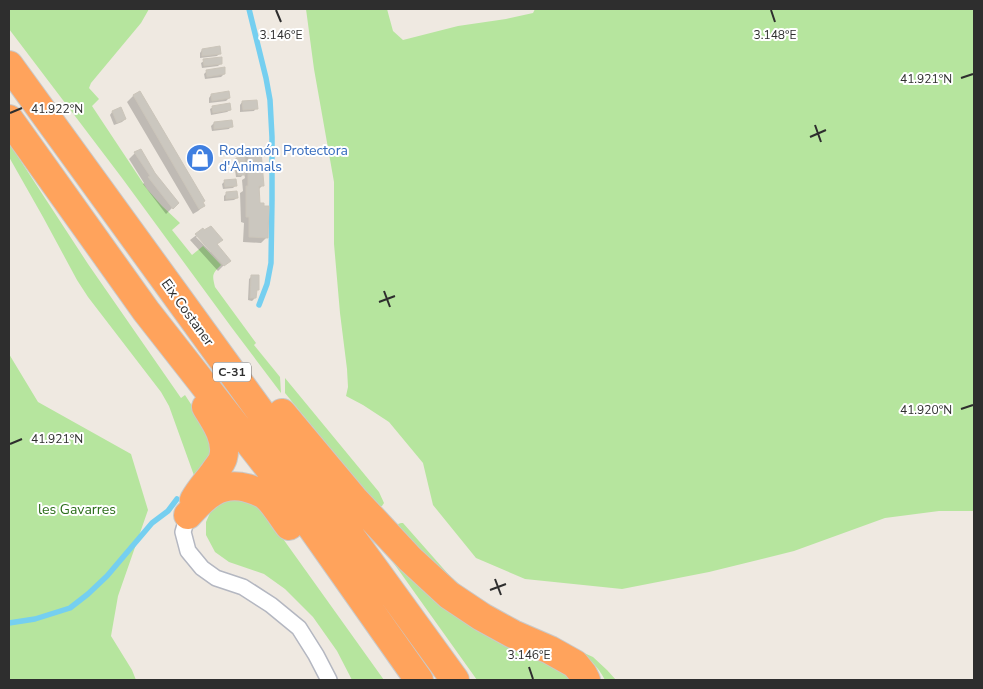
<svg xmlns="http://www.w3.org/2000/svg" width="983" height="689" viewBox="0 0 983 689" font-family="'Nunito Sans',sans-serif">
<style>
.green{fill:#b6e59e}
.shadow{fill:#0003;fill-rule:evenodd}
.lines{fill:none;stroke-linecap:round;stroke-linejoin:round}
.stream{stroke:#75cff0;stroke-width:5.5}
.building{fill:#cbc7bf;stroke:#cbc5ba}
.street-casing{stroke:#b4b7c1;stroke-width:18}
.highway-casing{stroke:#c9c9c9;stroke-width:30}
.street{stroke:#fff;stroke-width:15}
.highway{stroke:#ffa35c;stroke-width:28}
.ticks{fill:none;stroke:#2e2e2e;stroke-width:2}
.labels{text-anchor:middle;stroke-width:4;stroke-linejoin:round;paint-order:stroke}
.shield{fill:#fff;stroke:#6d6d6d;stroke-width:1}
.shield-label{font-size:12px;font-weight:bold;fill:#2e2e2e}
.shop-label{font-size:14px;fill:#366cbe;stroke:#fff;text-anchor:start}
.street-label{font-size:14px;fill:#2e2e2e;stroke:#fff}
.park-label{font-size:14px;fill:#2c6e1b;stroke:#fff}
.ticks-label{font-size:12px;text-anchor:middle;fill:#2e2e2e;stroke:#fff;stroke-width:4;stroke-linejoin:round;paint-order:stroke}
</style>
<rect width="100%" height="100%" fill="#efe9e1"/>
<path class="green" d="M9,9H149L141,23L91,83L89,88L99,99L92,106L147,189L162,206L180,223L172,230L192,255L203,246L221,265C212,274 212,275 215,287L256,343L254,345L280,377L281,393L232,328L122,178L9,29Z
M306,9H387L393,31L403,40L458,26L506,19L533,13L535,9H974V511H939L885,518L794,551L709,572L622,589L525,579L476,558L433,505L423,463L389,422L363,405L346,396L348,387L347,369L340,313L334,244V182L314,69Z
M9,143L88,264L181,398L185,395L202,421L215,448L196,481L169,406L161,392L88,297L77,280L43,217L9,157Z
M9,354L38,402L131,454L148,510L118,596L111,636L132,670L136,680H9Z
M285,378L379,492L384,503L382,506H379L370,497L285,393Z
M241,497L261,508L384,680H352L337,651L313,617L285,589L264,574L229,562L215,552L206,535V522L210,513L227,498Z
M350,506L560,669L575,680H477L395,565Z
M401,523H403L449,575L461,586L475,598L500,613L520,624L593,657L607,670L616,680H605C590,651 569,648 541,636C518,625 495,614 474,600C445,581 423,553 400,528L398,524Z"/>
<path class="shadow" d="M202,50L220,53L217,56L200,58V53Z
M204,61L221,63L218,66L202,68L201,63Z
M207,71L224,74L221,77L205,79L204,74Z
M140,93L204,206L198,211L193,214L127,102L133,96Z
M211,95L229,98L226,101L209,103V98Z
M256,101V108L254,111L240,112V105L242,102Z
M213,107L230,110L227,112L211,115L210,109Z
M120,109L125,119L122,122L114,125L110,115L112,112Z
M214,123L231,126L229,129L212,131L211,126Z
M249,152L262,186L258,190L259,204L267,237L261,243L243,242L244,223L241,222L240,193L243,191L242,180L245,178L244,173L241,177H236L234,162L237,159H243Z
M135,153L154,174L177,203L166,214L143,184L144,183L129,159Z
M225,181L236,185L233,188L223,189L222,184Z
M226,194L237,198L234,200L224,201V196Z
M210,228L221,240L215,245L229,260L218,271L190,240L203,230L204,232ZM198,235L212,251L211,252L196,237Z
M252,276L258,289L255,292V298L252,301L248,300L249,279Z"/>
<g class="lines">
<path class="stream" d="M249,9L266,78L270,100L272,137V200L271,263L267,284L259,305
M9,623L35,619L70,608L88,594L107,576L152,523L168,511L177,499"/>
</g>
<path class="building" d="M220,46L221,54L202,56V49Z
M222,57V64L204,66L203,59Z
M225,67V74L207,77L206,70Z
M140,91L205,201L203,202L205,206L199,209L133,95Z
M229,91L230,98L212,101L211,94Z
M257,100L258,109L243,110L242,101Z
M230,103L231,110L213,113L212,106Z
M121,107L126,119L117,123L112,111Z
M232,120L233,127L214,129V122Z
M141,149L155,173L179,203L173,209L148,177L150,176L134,152Z
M248,151H261L264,186H259L260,203H264V206H269L268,238L249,237V217H246V186H248V173L250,172Z
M245,157V175H238L236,158Z
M236,179L237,186L225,187L224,180Z
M237,191L238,198L226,199V192Z
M211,226L223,240L217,244L231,261L224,266L195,234L203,228L204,230Z
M251,275H259V290H257L256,298H250Z"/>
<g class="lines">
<defs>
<path id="street" d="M188,515L183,532L188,551L202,568L216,578L243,587L271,605L299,628L316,655L329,680"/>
<path id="highway" d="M9,65L455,680
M9,119L146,311L276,477L419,680
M282,413L354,499L410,559L449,595L482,617L513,634L550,650L575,664L583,674L586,680
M194,500C200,489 208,481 215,471C218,467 222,462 223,458C228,440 215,421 206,407
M188,515C205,496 220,481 247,488C254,490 263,493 268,498C276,506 282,517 289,526"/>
</defs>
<use href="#street" class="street-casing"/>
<use href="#highway" class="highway-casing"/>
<use href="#street" class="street"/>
<use href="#highway" class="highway"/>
</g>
<path class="ticks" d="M276,10L281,22M771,10L775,22M961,78L973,74M10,113L22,108M815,125L821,142M810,137L826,130M384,291L390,307M379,302L395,296M961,409L973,405M10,444L22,439M495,579L501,595M490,590L506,584M529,667L533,679"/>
<defs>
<symbol id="shop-disc" viewBox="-11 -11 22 22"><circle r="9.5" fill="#3f7fe0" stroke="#fff"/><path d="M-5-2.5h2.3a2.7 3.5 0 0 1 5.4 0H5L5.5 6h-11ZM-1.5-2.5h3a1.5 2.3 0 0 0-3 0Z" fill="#fff"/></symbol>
</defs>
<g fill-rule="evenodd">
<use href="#shop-disc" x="184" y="142" width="32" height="32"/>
</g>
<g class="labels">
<rect class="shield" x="213" y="362.5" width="38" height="19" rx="4"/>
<g class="shield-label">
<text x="232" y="376">C-31</text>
</g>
<g class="shop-label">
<text x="219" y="155">Rodamón Protectora<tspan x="219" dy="16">d'Animals</tspan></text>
</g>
<g class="street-label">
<text transform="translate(188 312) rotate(54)" y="5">Eix Costaner</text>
</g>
<g class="park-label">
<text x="77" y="514">les Gavarres</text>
</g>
</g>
<g class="ticks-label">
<text x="281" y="39">3.146°E</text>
<text x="775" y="39">3.148°E</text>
<text x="926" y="83">41.921°N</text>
<text x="57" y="113">41.922°N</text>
<text x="926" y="414">41.920°N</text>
<text x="57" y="443">41.921°N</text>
<text x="529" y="659">3.146°E</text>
</g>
<rect width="983" height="689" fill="none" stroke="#2e2e2e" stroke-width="20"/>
</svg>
